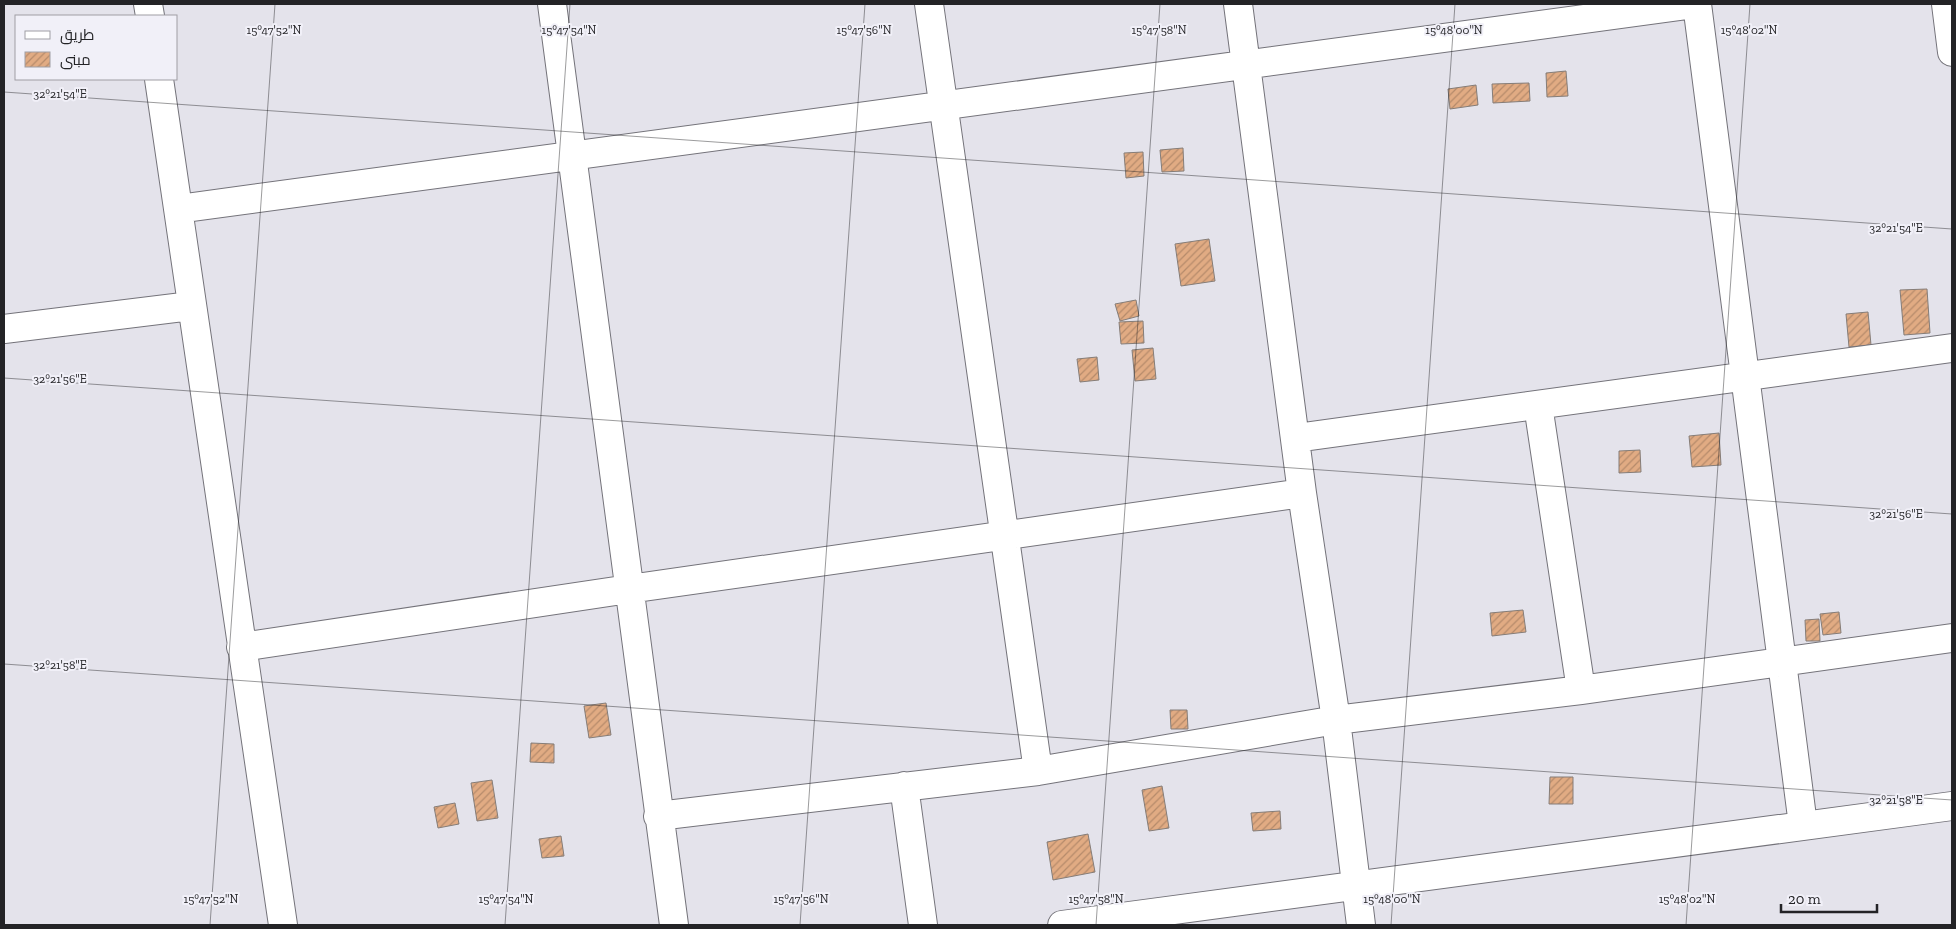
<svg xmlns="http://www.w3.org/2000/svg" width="1956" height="929" viewBox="0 0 1956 929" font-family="'Zilla Slab',Cairo,serif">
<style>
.building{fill:url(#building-hatch);stroke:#857d78}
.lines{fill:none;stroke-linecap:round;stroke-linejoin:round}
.minor-casing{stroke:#74737a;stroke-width:30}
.minor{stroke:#fff;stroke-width:28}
.ticks{fill:none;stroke:#232326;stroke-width:1;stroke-opacity:0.45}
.ticks-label{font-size:12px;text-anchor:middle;fill:#232326;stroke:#f1f0f8;stroke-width:4;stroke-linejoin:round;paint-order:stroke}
</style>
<defs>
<pattern id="building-hatch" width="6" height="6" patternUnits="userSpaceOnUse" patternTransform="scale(1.25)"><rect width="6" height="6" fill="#e1ab83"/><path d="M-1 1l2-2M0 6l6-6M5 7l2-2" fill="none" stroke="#b68b6b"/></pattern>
</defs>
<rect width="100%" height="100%" fill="#e4e3eb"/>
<path class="building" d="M1566,71L1568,96L1547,97L1546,73Z
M1529,83L1530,101L1493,103L1492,84Z
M1476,85L1478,105L1450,109L1448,89Z
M1183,148L1184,171L1162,172L1160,150Z
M1143,152L1144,176L1126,178L1124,153Z
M1209,239L1215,281L1181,286L1175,244Z
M1927,289L1930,333L1904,335L1900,290Z
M1136,300L1139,316L1120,321L1115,304Z
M1868,312L1871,345L1849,347L1846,314Z
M1143,321L1144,343L1121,344L1119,322Z
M1153,348L1156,379L1135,381L1132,350Z
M1097,357L1099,380L1080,382L1077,359Z
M1719,433L1721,465L1692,467L1689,436Z
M1640,450L1641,472L1619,473V451Z
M1523,610L1526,632L1492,636L1490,613Z
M1839,612L1841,633L1823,635L1820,614Z
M1819,619L1820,641H1806L1805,620Z
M606,703L611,735L589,738L584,706Z
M1170,710H1187L1188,729H1171Z
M531,743L554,744V763L530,762Z
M1550,777H1573V804H1549Z
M492,780L498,818L477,821L471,783Z
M1162,786L1169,828L1149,831L1142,790Z
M455,803L459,824L438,828L434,807Z
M1280,811L1281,829L1253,831L1251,813Z
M1088,834L1095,872L1053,880L1047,842Z
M561,836L564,856L542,858L539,839Z"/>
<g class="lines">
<defs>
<path id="minor" d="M148,4L150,16
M552,4L674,925
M929,4L1038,771
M1238,4L1302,493L1336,720L1361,925
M1697,4L1803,825
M1946,4L1952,52
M159,79L283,925
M178,209L1695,4
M4,329L191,306
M1538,405L1581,690
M1296,438L1952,348
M241,647L629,589L1302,493
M904,786L923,925
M658,816L1038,771L1336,720L1581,690L1952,638
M1062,925L1952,806"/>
</defs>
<use href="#minor" class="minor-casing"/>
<use href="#minor" class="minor"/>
</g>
<path class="ticks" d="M4,92L1952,229M4,378L1952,514M4,664L1952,800M210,925L275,4M505,925L570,4M800,925L865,4M1096,925L1160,4M1391,925L1455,4M1686,925L1750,4"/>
<g class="ticks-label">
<text x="274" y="34">15°47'52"N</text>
<text x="569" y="34">15°47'54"N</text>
<text x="864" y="34">15°47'56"N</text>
<text x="1159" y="34">15°47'58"N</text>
<text x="1454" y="34">15°48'00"N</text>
<text x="1749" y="34">15°48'02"N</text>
<text x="60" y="98">32°21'54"E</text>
<text x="1896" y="232">32°21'54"E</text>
<text x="60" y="383">32°21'56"E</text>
<text x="1896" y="518">32°21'56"E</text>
<text x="60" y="669">32°21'58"E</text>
<text x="1896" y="804">32°21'58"E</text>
<text x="211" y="903">15°47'52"N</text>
<text x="506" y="903">15°47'54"N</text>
<text x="801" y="903">15°47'56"N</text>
<text x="1096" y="903">15°47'58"N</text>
<text x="1392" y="903">15°48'00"N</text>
<text x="1687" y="903">15°48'02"N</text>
</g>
<rect width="1956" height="929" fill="none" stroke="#232326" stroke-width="10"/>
<rect x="15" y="15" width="162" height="65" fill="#f1f0f8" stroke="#9f9ea4"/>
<rect x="25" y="31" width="25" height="8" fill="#ffffff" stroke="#9f9ea4"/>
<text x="60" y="40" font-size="15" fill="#232326">طريق</text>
<rect x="25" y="52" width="25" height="15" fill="url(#building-hatch)" stroke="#9f9ea4"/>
<text x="60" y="65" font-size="15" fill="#232326">مبنى</text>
<path d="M1781 904v8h96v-8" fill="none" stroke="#232326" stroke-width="2.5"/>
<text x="1788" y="904" font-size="15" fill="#232326" stroke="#f1f0f8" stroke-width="4" paint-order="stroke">20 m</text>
</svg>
